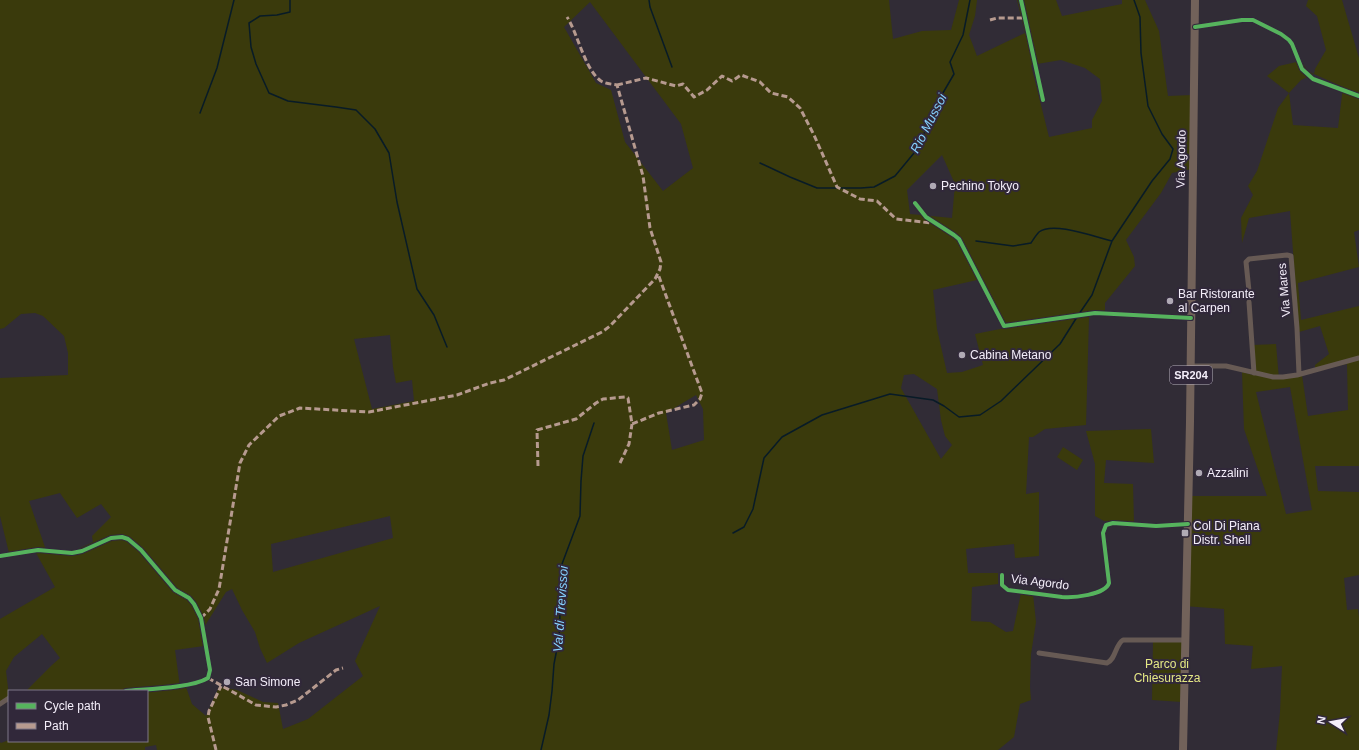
<svg xmlns="http://www.w3.org/2000/svg" width="1359" height="750" viewBox="0 0 1359 750" font-family="Arial,sans-serif">
<style>
.green{fill:#3a3a0c;fill-rule:evenodd}
.lines{fill:none;stroke-linecap:round;stroke-linejoin:round}
.stream{stroke:#081b27;stroke-width:1.5}
.minor{stroke:#675a54;stroke-width:5}
.primary{stroke:#72625a;stroke-width:8}
.quiet{stroke:#b69a8f;stroke-width:3;stroke-dasharray:6 3;stroke-linecap:butt}
.cycleway-casing{stroke:#31283a;stroke-width:6}
.cycleway{stroke:#56b35d;stroke-width:4}
.poi-dot{fill:#b0aab5;stroke:#31283a;stroke-width:1.5}
.labels{text-anchor:middle;stroke-width:4;stroke-linejoin:round;paint-order:stroke}
.shield{fill:#31283a;stroke:#bab3c0;stroke-width:1}
.shield-label{font-size:11px;font-weight:bold;fill:#f4eefa}
.street-label{font-size:12px;fill:#f4eefa;stroke:#31283a}
.poi-label{font-size:12px;fill:#f4eefa;stroke:#31283a;text-anchor:start}
.park-label{font-size:12px;fill:#e4e884;stroke:#31283a}
.water-label{font-size:13px;font-style:italic;fill:#85d1fe;stroke:#31283a}
</style>
<rect width="100%" height="100%" fill="#312c36"/>
<path class="green" d="M0,0H889L893,39L922,31L951,30L959,0H977L975,16L969,35L977,56L1025,33L1017,0H1056L1062,16L1122,4V0H1145L1159,31L1168,96L1192,95L1191,169L1172,173L1161,193L1126,240L1134,257L1135,266L1105,303V315L1096,314L1089,317L1086,425L1045,429L1033,437H1029L1026,494L1039,492V556L1015,558L1014,544L966,549L968,573H998V584L972,587L971,621L990,622L1006,632L1013,631L1021,593L1033,594L1036,622L1031,654L1030,687L1031,700L1020,704L1014,737L998,750H157L156,745L145,747V750H0V742L1,743L9,740L147,741V691H26L52,665L60,658L42,634L14,657L6,671L9,696L0,702V619L55,587L36,553L10,557L0,516V378L68,375V353L64,336L43,316L35,313L21,314L4,328L0,329ZM590,2L681,124L693,168L663,191L625,142L611,90L596,83L564,27ZM1061,60L1085,68L1100,79L1102,101L1092,120V128L1049,137L1031,65ZM942,155L955,184L952,218L910,214L907,190ZM977,280L1005,328L975,334L983,365L962,372L947,373L937,329L933,290ZM390,335L393,367L396,383L412,380L414,401L372,409L354,339ZM914,374L937,389L941,420L945,436L952,445L941,459L901,388L904,375ZM696,395L703,409L704,440L672,450L666,413ZM60,493L77,518L101,504L111,517L92,536L93,542L72,552L46,550L29,501ZM390,516L393,538L273,572L271,544ZM232,589L242,610L255,632L260,648L267,663L299,643L380,606L355,661L363,676L308,719L283,729L278,703L263,702L237,690L219,687L206,716L192,704L186,687H180L175,650L204,646L201,632L226,592Z
M1308,0H1342L1359,58V230L1354,232L1359,267L1298,283L1301,320L1359,306V466H1315L1318,491L1359,492V575L1344,578L1347,610L1358,609L1359,617V750H1276L1280,712L1282,666L1251,669L1253,646L1225,644L1224,609L1184,606L1189,496H1267L1244,429L1242,372L1253,375L1252,345L1276,344L1279,379L1302,375L1308,416L1348,410L1347,364L1315,371V365L1329,354L1320,326L1299,332L1290,211L1249,218L1242,243L1241,218L1253,195L1248,186L1257,171L1278,108L1289,93L1267,76L1279,66L1301,61L1308,71L1314,74L1315,69L1326,50L1317,16L1306,6ZM1314,74L1343,87L1338,128L1293,125L1289,93L1301,80ZM1290,387L1312,510L1286,514L1256,392Z
M1151,429L1154,463L1106,460L1104,483L1133,484L1134,523L1104,521L1095,516V464L1086,431Z
M1063,447L1083,460L1077,470L1057,457Z
M1153,641H1183L1182,702L1152,700Z"/>
<g class="lines">
<path class="stream" d="M290,0V12L277,15L260,16L249,23L251,47L256,64L269,93L288,101L336,107L356,110L375,129L389,153L397,202L417,289L434,315L447,347
M649,0L650,7L672,67
M200,113L217,68L234,0
M760,163L790,177L817,188H861L874,187L895,176L919,147L933,110L954,74L950,62L963,35L970,0
M976,241L1013,246L1031,243C1033,240 1036,235 1039,232C1053,221 1095,237 1112,241
M1079,314L1092,295L1112,241L1152,181L1170,159L1173,149L1162,134L1148,106L1141,53L1140,17L1134,0
M733,533L744,527L753,509L764,458L782,437L822,415L890,394L933,400L944,406L959,417L980,415L1001,401L1060,344L1077,317
M541,750L549,715L552,691L554,664L559,638L562,564L580,516L581,481L583,456L594,423"/>
<path class="minor" d="M1021,0L1043,100
M1195,27L1242,20H1253L1281,34L1289,40L1292,44L1302,69L1313,79L1359,96
M915,203L926,217L954,235L959,239L1004,326L1095,313L1191,318
M1249,291L1246,262L1249,259L1287,255L1291,256L1297,328L1299,374
M1249,302L1254,373
M1191,366H1226L1273,377H1283L1297,375L1359,358
M0,556L38,550L72,553L82,551L111,538L122,537L128,539L141,550L175,590L189,598L194,604L201,618L210,670L208,678C192,688 146,689 126,691
M1002,575V585L1008,590L1062,597C1073,598 1105,595 1109,583L1103,533L1106,525L1113,523L1156,526L1188,524
M1039,653L1107,663C1116,659 1115,645 1123,640H1186
M0,704L9,698"/>
<path class="primary" d="M1183,750L1190,422L1195,0"/>
<path class="quiet" d="M990,20L997,18H1025
M617,85L646,78L676,86L683,84L694,97L707,90L722,76L732,81L741,75L760,82L771,93L788,97L800,108L814,135L837,187L860,199L877,201L896,219L931,223
M620,463L629,444L632,424
M538,466L537,430L576,419L596,403L603,399L625,397L628,398L632,424L659,413L694,405L700,399L702,393L658,274
M201,618L210,609L219,589L240,463L249,445L279,416L300,408L369,412L457,395L490,383L504,380L602,332L610,326L655,279L660,269L661,262L650,228L643,176L617,85C612,84 606,84 601,81C585,70 578,34 567,17
M208,678L256,705L276,707L286,705L298,700L336,670L343,668
M216,750L208,717L209,711L221,686"/>
<defs>
<path id="cycleway" d="M1021,0L1043,100
M1195,27L1242,20H1253L1281,34L1289,40L1292,44L1302,69L1313,79L1359,96
M915,203L926,217L954,235L959,239L1004,326L1095,313L1191,318
M0,556L38,550L72,553L82,551L111,538L122,537L128,539L141,550L175,590L189,598L194,604L201,618L210,670L208,678C192,688 146,689 126,691
M1002,575V585L1008,590L1062,597C1073,598 1105,595 1109,583L1103,533L1106,525L1113,523L1156,526L1188,524"/>
</defs>
<use href="#cycleway" class="cycleway-casing"/>
<use href="#cycleway" class="cycleway"/>
</g>
<g class="poi-dot">
<circle cx="933" cy="186" r="4"/>
<circle cx="1170" cy="301" r="4"/>
<circle cx="962" cy="355" r="4"/>
<circle cx="1199" cy="473" r="4"/>
<rect x="1181" y="529" width="8" height="8" rx="2"/>
<circle cx="227" cy="682" r="4"/>
</g>
<g class="labels">
<rect class="shield" x="1170" y="366" width="42" height="18" rx="3"/>
<g class="shield-label">
<text x="1191" y="379">SR204</text>
</g>
<g class="street-label">
<text transform="translate(1181 159) rotate(-89)" y="4">Via Agordo</text>
<text transform="translate(1284 290) rotate(-95)" y="4">Via Mares</text>
<text transform="translate(1040 582) rotate(7)" y="4">Via Agordo</text>
</g>
<g class="poi-label">
<text x="941" y="190">Pechino Tokyo</text>
<text x="1178" y="298">Bar Ristorante<tspan x="1178" dy="14">al Carpen</tspan></text>
<text x="970" y="359">Cabina Metano</text>
<text x="1207" y="477">Azzalini</text>
<text x="1193" y="530">Col Di Piana<tspan x="1193" dy="14">Distr. Shell</tspan></text>
<text x="235" y="686">San Simone</text>
</g>
<g class="park-label">
<text x="1167" y="668">Parco di<tspan x="1167" dy="14">Chiesurazza</tspan></text>
</g>
<g class="water-label">
<text transform="translate(928 123) rotate(-63)" y="5">Rio Mussoi</text>
<text transform="translate(560 609) rotate(-86)" y="5">Val di Trevissoi</text>
</g>
</g>
<rect x="8" y="690" width="140" height="52" fill="#31283a" stroke="#7f7787"/>
<rect x="16" y="703" width="20" height="6" fill="#56b35d" stroke="#7f7787"/>
<text x="44" y="710" font-size="12" fill="#f4eefa">Cycle path</text>
<rect x="16" y="723" width="20" height="6" fill="#b69a8f" stroke="#7f7787"/>
<text x="44" y="730" font-size="12" fill="#f4eefa">Path</text>
<g transform="translate(1331 722) rotate(281)" stroke="#31283a" stroke-width="3" paint-order="stroke">
<path d="M0-3L7 15L0 10L-7 15Z" fill="#f4eefa"/>
<text y="-6" font-size="11" font-weight="bold" text-anchor="middle" fill="#f4eefa">N</text>
</g>
</svg>
